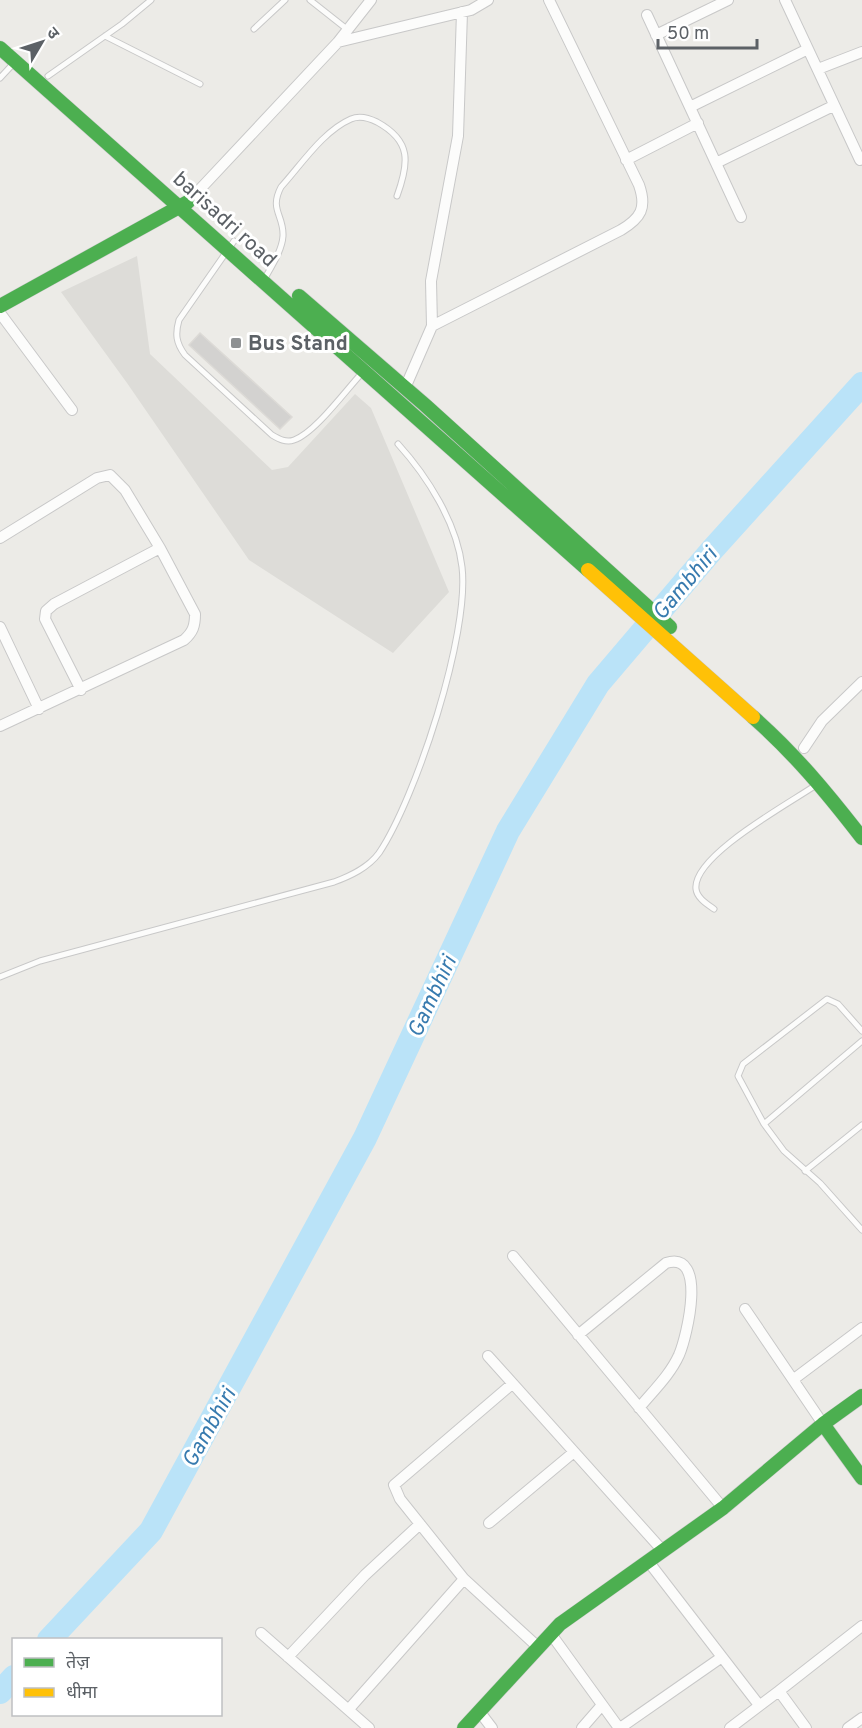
<svg xmlns="http://www.w3.org/2000/svg" width="862" height="1728" viewBox="0 0 862 1728" font-family="Overpass,'Noto Sans Devanagari',sans-serif">
<style>
.industrial{fill:#dddcd8}
.lines{fill:none;stroke-linecap:round;stroke-linejoin:round}
.river{stroke:#bae3f8;stroke-width:24}
.building{fill:#d3d2d0;stroke:#dcdad6;stroke-width:1.5}
.lane-casing{stroke:#c8c8c8;stroke-width:7}
.street-casing{stroke:#c8c8c8;stroke-width:12}
.fast-casing{stroke:#c8c9c9;stroke-width:15}
.slow-casing{stroke:#c8c9c9;stroke-width:15}
.lane{stroke:#fcfcfb;stroke-width:5}
.street{stroke:#fcfcfb;stroke-width:10}
.fast{stroke:#4caf50;stroke-width:14}
.slow{stroke:#ffc107;stroke-width:14}
.poi-dot{fill:#8e9193;stroke:#fff;stroke-width:2}
.labels{text-anchor:middle;stroke-width:6;stroke-linejoin:round;paint-order:stroke}
.street-label{font-size:21px;fill:#5c6166;stroke:#fff}
.poi-label{font-size:21px;font-weight:bold;fill:#5c6166;stroke:#fff;text-anchor:start}
.water-label{font-size:22px;font-style:italic;fill:#387baf;stroke:#fff}
</style>
<rect width="100%" height="100%" fill="#ecebe7"/>
<path class="industrial" d="M137,256L150,354L272,470L288,467L355,394L371,408L449,592L393,653L249,560L127,383L61,292Z"/>
<g class="lines">
<path class="river" d="M49,1640L151,1531L365,1138L508,831L598,684L712,550L862,384
M0,1692L14,1677"/>
</g>
<path class="building" d="M200,333L292,417L280,429L189,345Z"/>
<g class="lines">
<defs>
<path id="lane" d="M310,0L348,30
M254,29L285,0
M105,36L200,84
M48,76L122,24L151,0
M0,78L13,64
M234,241L179,320C175,334 176,343 185,355L272,435C279,439 286,443 294,440C315,433 346,390 362,373
M264,280C271,267 282,251 283,236C284,215 269,210 281,187C301,165 323,131 351,119C360,115 369,118 377,122C412,141 409,163 397,196
M714,909C707,904 697,898 696,889C692,856 790,803 816,785
M0,977L40,961L334,882C350,876 368,868 379,853C416,798 470,633 462,567C457,523 427,476 398,444
M862,1031L838,1004L827,999L743,1064L738,1076L764,1124L784,1151L820,1183L862,1230
M764,1124L862,1041
M805,1171L862,1125"/>
<path id="street" d="M785,0L860,160
M647,15L741,217
M656,35L728,0
M338,42L371,0
M818,69L862,52
M690,107L808,49
M626,160L698,123
M716,163L833,106
M188,202L338,42L471,10L488,0
M0,313L72,410
M432,326L621,230C641,218 647,208 639,185L549,0
M405,388L432,326L431,281L458,136L462,12
M0,538L97,478L110,475L125,490L160,548L54,604L46,611L45,619L81,690
M0,627L39,709
M0,726L184,640C193,632 195,626 195,614L160,548
M804,748L822,721L862,682
M513,1256L723,1508
M745,1309L823,1424
M578,1335L666,1263C708,1250 687,1336 679,1355C670,1375 653,1391 639,1408
M488,1356L663,1551
M794,1379L862,1328
M512,1384L394,1485L400,1499L464,1579L538,1647
M489,1523L574,1452
M648,1561L759,1705
M261,1633L369,1728
M551,1634L619,1728
M288,1657L365,1575L420,1524
M779,1691L862,1626
M349,1709L464,1579
M479,1711L492,1728
M582,1728L602,1705
M620,1728L722,1657
M730,1728L779,1691L806,1728
M848,1728L862,1718"/>
<path id="fast" d="M0,48L588,570
M299,296L425,405L670,627
M0,306L188,202
M753,717C795,754 828,794 862,838
M823,1424L862,1478
M464,1728L560,1624L723,1508L823,1424L862,1396"/>
<path id="slow" d="M588,570L753,717"/>
</defs>
<use href="#lane" class="lane-casing"/>
<use href="#street" class="street-casing"/>
<use href="#fast" class="fast-casing"/>
<use href="#slow" class="slow-casing"/>
<use href="#lane" class="lane"/>
<use href="#street" class="street"/>
<use href="#fast" class="fast"/>
<use href="#slow" class="slow"/>
</g>
<rect class="poi-dot" x="230" y="337" width="12" height="12" rx="3"/>
<g class="labels">
<g class="street-label">
<text transform="translate(225 219) rotate(42)" y="7">barisadri road</text>
</g>
<g class="poi-label">
<text x="248" y="350">Bus Stand</text>
</g>
<g class="water-label">
<text transform="translate(684 583) rotate(-50)" y="8">Gambhiri</text>
<text transform="translate(431 996) rotate(-65)" y="8">Gambhiri</text>
<text transform="translate(208 1427) rotate(-61)" y="8">Gambhiri</text>
</g>
</g>
<rect x="12" y="1638" width="210" height="78" fill="#ffffff" stroke="#bec0c2" stroke-width="1.5"/>
<rect x="24" y="1658" width="30" height="9" fill="#4caf50" stroke="#bec0c2" stroke-width="1.5"/>
<text x="66" y="1668" font-size="18" fill="#5c6166">तेज़</text>
<rect x="24" y="1688" width="30" height="9" fill="#ffc107" stroke="#bec0c2" stroke-width="1.5"/>
<text x="66" y="1698" font-size="18" fill="#5c6166">धीमा</text>
<g transform="translate(42 42) rotate(51)" stroke="#ffffff" stroke-width="4.5" paint-order="stroke">
<path d="M0-4.5L10 22L0 15L-10 22Z" fill="#5c6166"/>
<text y="-9" font-size="16" font-weight="bold" text-anchor="middle" fill="#5c6166">उ</text>
</g>
<path d="M658 39v9h99v-9" fill="none" stroke="#5c6166" stroke-width="3"/>
<text x="667" y="39" font-size="18" fill="#5c6166" stroke="#ffffff" stroke-width="4.5" paint-order="stroke">50 m</text>
</svg>
